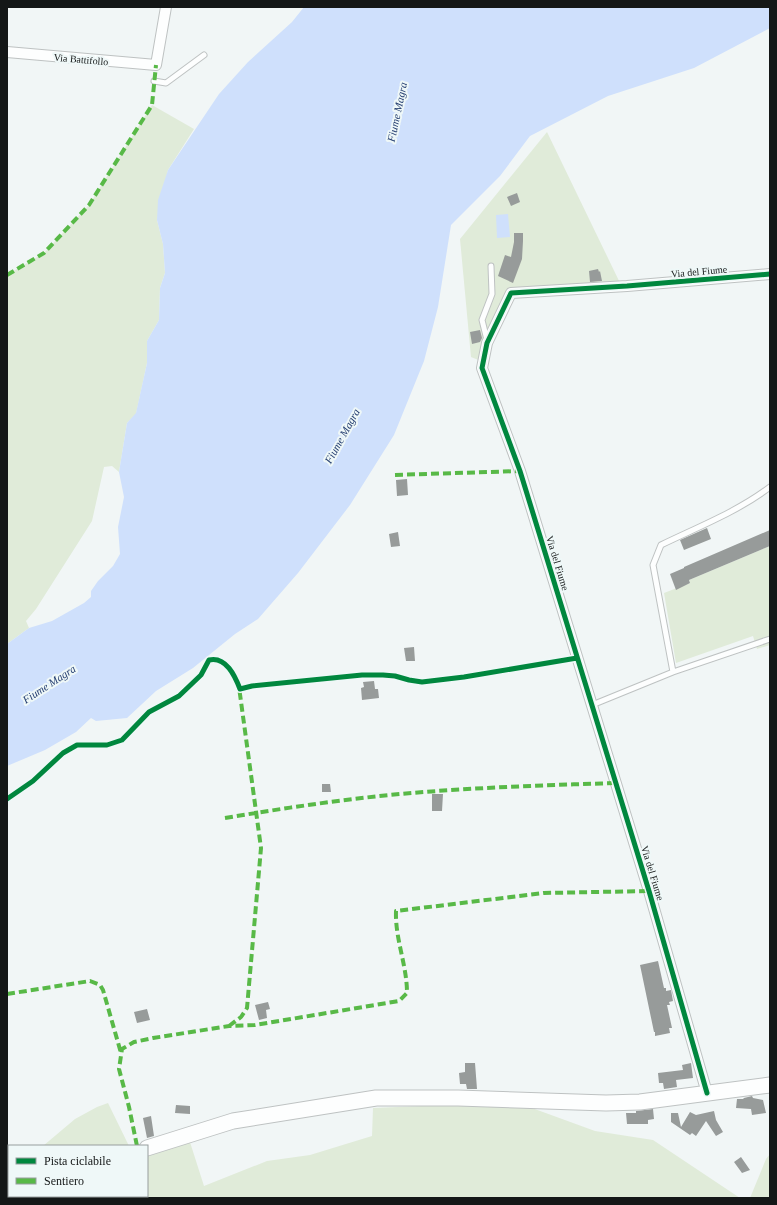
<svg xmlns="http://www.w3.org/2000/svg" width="777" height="1205" viewBox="0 0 777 1205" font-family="'Times New Roman',serif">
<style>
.green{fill:#e0ebd9}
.water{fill:#cfe0fc}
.building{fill:#979b9a}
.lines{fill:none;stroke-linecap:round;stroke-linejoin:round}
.service-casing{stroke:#bec2c2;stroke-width:7}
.minor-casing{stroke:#bec2c2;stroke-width:12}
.secondary-casing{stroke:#bec2c2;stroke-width:17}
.service{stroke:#fdfefe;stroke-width:5}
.minor{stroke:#fdfefe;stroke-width:10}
.secondary{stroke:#fdfefe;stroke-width:15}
.quiet{stroke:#58b947;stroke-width:4;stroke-dasharray:8 4;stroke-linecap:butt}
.cycleway-casing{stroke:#eff8f8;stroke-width:8}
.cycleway{stroke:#00873e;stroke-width:5}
.labels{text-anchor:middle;stroke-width:4;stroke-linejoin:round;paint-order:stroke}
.street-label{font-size:10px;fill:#141717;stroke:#eff8f8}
.water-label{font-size:11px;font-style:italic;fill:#274072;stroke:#eff8f8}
</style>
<rect width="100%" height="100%" fill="#f1f6f6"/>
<path class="green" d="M152,105L194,129L168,170L157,220L163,244L165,273L160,288L159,320L147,341V363L136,414L127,423L119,472L112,466L104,467L92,521L36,609L26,621L29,628L7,644V275L44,253L89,205Z
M547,132L621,285L510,290L481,361L471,357L460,239Z
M770,546V645L757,649L753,636L676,663L664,593L690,583L689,580Z
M108,1103L129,1146H43L75,1119L97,1107Z
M521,1104L595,1131L653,1140L740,1198H69L67,1196H147V1155L189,1139L204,1186L267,1161L310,1155L372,1136L373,1108L446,1105Z
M770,1154V1198H750L766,1159Z"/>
<path class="water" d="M304,7H770V28L694,68L608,96L530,136L500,176L451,225L438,307L424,361L394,435L350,505L298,573L258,619L235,634L193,668L156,691L127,718L96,721L91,718L76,732L45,750L7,766V644L29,628L52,621L84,603L91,597V591L98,581L113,566L120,554L118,527L124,497L119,472L127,423L136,413L147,363V341L159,320L160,288L165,273L163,244L157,220L158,200L168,170L219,94L248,62L292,22Z
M508,214L510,237L497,238L496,215Z"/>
<path class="building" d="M517,193L520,202L511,206L507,197Z
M514,233H523V241L522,259L513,283L498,276L505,255L511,257L514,242Z
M598,269L599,272L600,271L602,281L590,282L589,271Z
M480,330L482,338L480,342L472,344L470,332Z
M407,479L408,495L397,496L396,480Z
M707,528L711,539L684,550L680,540Z
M770,530V546L689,580L690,583L676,590L670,574L684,568V567Z
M398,532L400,546L391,547L389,534Z
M414,647L415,661H406L404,648Z
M374,681L375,689H378L379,698L362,700L361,688L364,687L363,682Z
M322,784H330L331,792H322Z
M432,794H443L442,811H432Z
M658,961L664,988H666V991L671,990L673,1001L669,1002L670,1005H667L672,1028H669L670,1033L655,1036V1032H654L640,965Z
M268,1002L270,1009L266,1010L267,1018L259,1020L255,1005Z
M147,1009L150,1020L137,1023L134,1012Z
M465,1063H475L477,1089H467L466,1084H460L459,1073L465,1072Z
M691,1063L693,1078L676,1080L677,1087L664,1089L663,1083H659L658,1073L683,1070L682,1065Z
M752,1096L753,1098L763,1100L766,1113L752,1115L751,1109L736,1108L737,1099H743L744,1098Z
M176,1105L190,1106V1114L175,1113Z
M653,1109L654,1119L648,1120V1124H627L626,1113H636V1111Z
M714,1111L716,1120L723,1132L716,1136L706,1121L696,1136L692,1133L690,1135L671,1122V1113H678L681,1127L690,1112L696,1115Z
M151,1116L154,1136L147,1138L143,1118Z
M741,1157L750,1170L742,1173L734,1162Z"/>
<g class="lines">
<defs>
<path id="service" d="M154,81L166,83L204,55
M487,340L482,320L492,294L491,266
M673,672L770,639
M592,705L673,672L653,565L661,545C698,527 737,512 770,487"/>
<path id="minor" d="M7,52L156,65L166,7
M707,1093L649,891L520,471L482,368L487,343L511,293L627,286L770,274"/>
<path id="secondary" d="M147,1148L233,1121L376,1098H458L606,1103L640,1102L770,1085
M37,1198L40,1196"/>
</defs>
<use href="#service" class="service-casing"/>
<use href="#minor" class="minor-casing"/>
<use href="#secondary" class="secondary-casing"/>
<use href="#service" class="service"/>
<use href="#minor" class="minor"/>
<use href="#secondary" class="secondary"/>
<path class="quiet" d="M7,275L44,253L89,205L152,105L156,65
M395,475L520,471
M225,818C291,807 358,797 424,792C488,787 552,785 616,783
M7,994L90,981L100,985L103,990L121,1053
M229,1026L241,1017L247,1008L261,848L239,687
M137,1146L129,1107L119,1069L122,1049L134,1042L153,1038L229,1026L255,1025L399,1001L407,993C407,965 395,939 396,911L544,893L649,891"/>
<defs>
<path id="cycleway" d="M7,799L33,781L63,753L77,745H107L122,740L149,712L179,696L201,675L209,660C226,656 235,676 240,689L252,686L362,675H383L395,676L409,680L422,682L464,677L577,658
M707,1093L649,891L520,471L482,368L487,343L511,293L627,286L770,274"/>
</defs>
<use href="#cycleway" class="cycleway-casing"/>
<use href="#cycleway" class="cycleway"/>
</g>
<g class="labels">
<g class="street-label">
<text transform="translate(81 59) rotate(5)" y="4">Via Battifollo</text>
<text transform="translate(699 271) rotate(-5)" y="4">Via del Fiume</text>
<text transform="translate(558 563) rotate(73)" y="4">Via del Fiume</text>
<text transform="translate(653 873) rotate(73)" y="4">Via del Fiume</text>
</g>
<g class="water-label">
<text transform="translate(397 112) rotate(-78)" y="4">Fiume Magra</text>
<text transform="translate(342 436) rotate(-61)" y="4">Fiume Magra</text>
<text transform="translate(49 684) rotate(-33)" y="4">Fiume Magra</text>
</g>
</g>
<rect width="777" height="1205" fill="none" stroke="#141717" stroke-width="16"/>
<rect x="8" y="1145" width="140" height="52" fill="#eff8f8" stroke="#979e9e"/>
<rect x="16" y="1158" width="20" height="6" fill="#00873e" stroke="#979e9e"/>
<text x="44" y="1165" font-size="12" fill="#141717">Pista ciclabile</text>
<rect x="16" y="1178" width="20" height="6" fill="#58b947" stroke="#979e9e"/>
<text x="44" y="1185" font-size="12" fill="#141717">Sentiero</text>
</svg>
